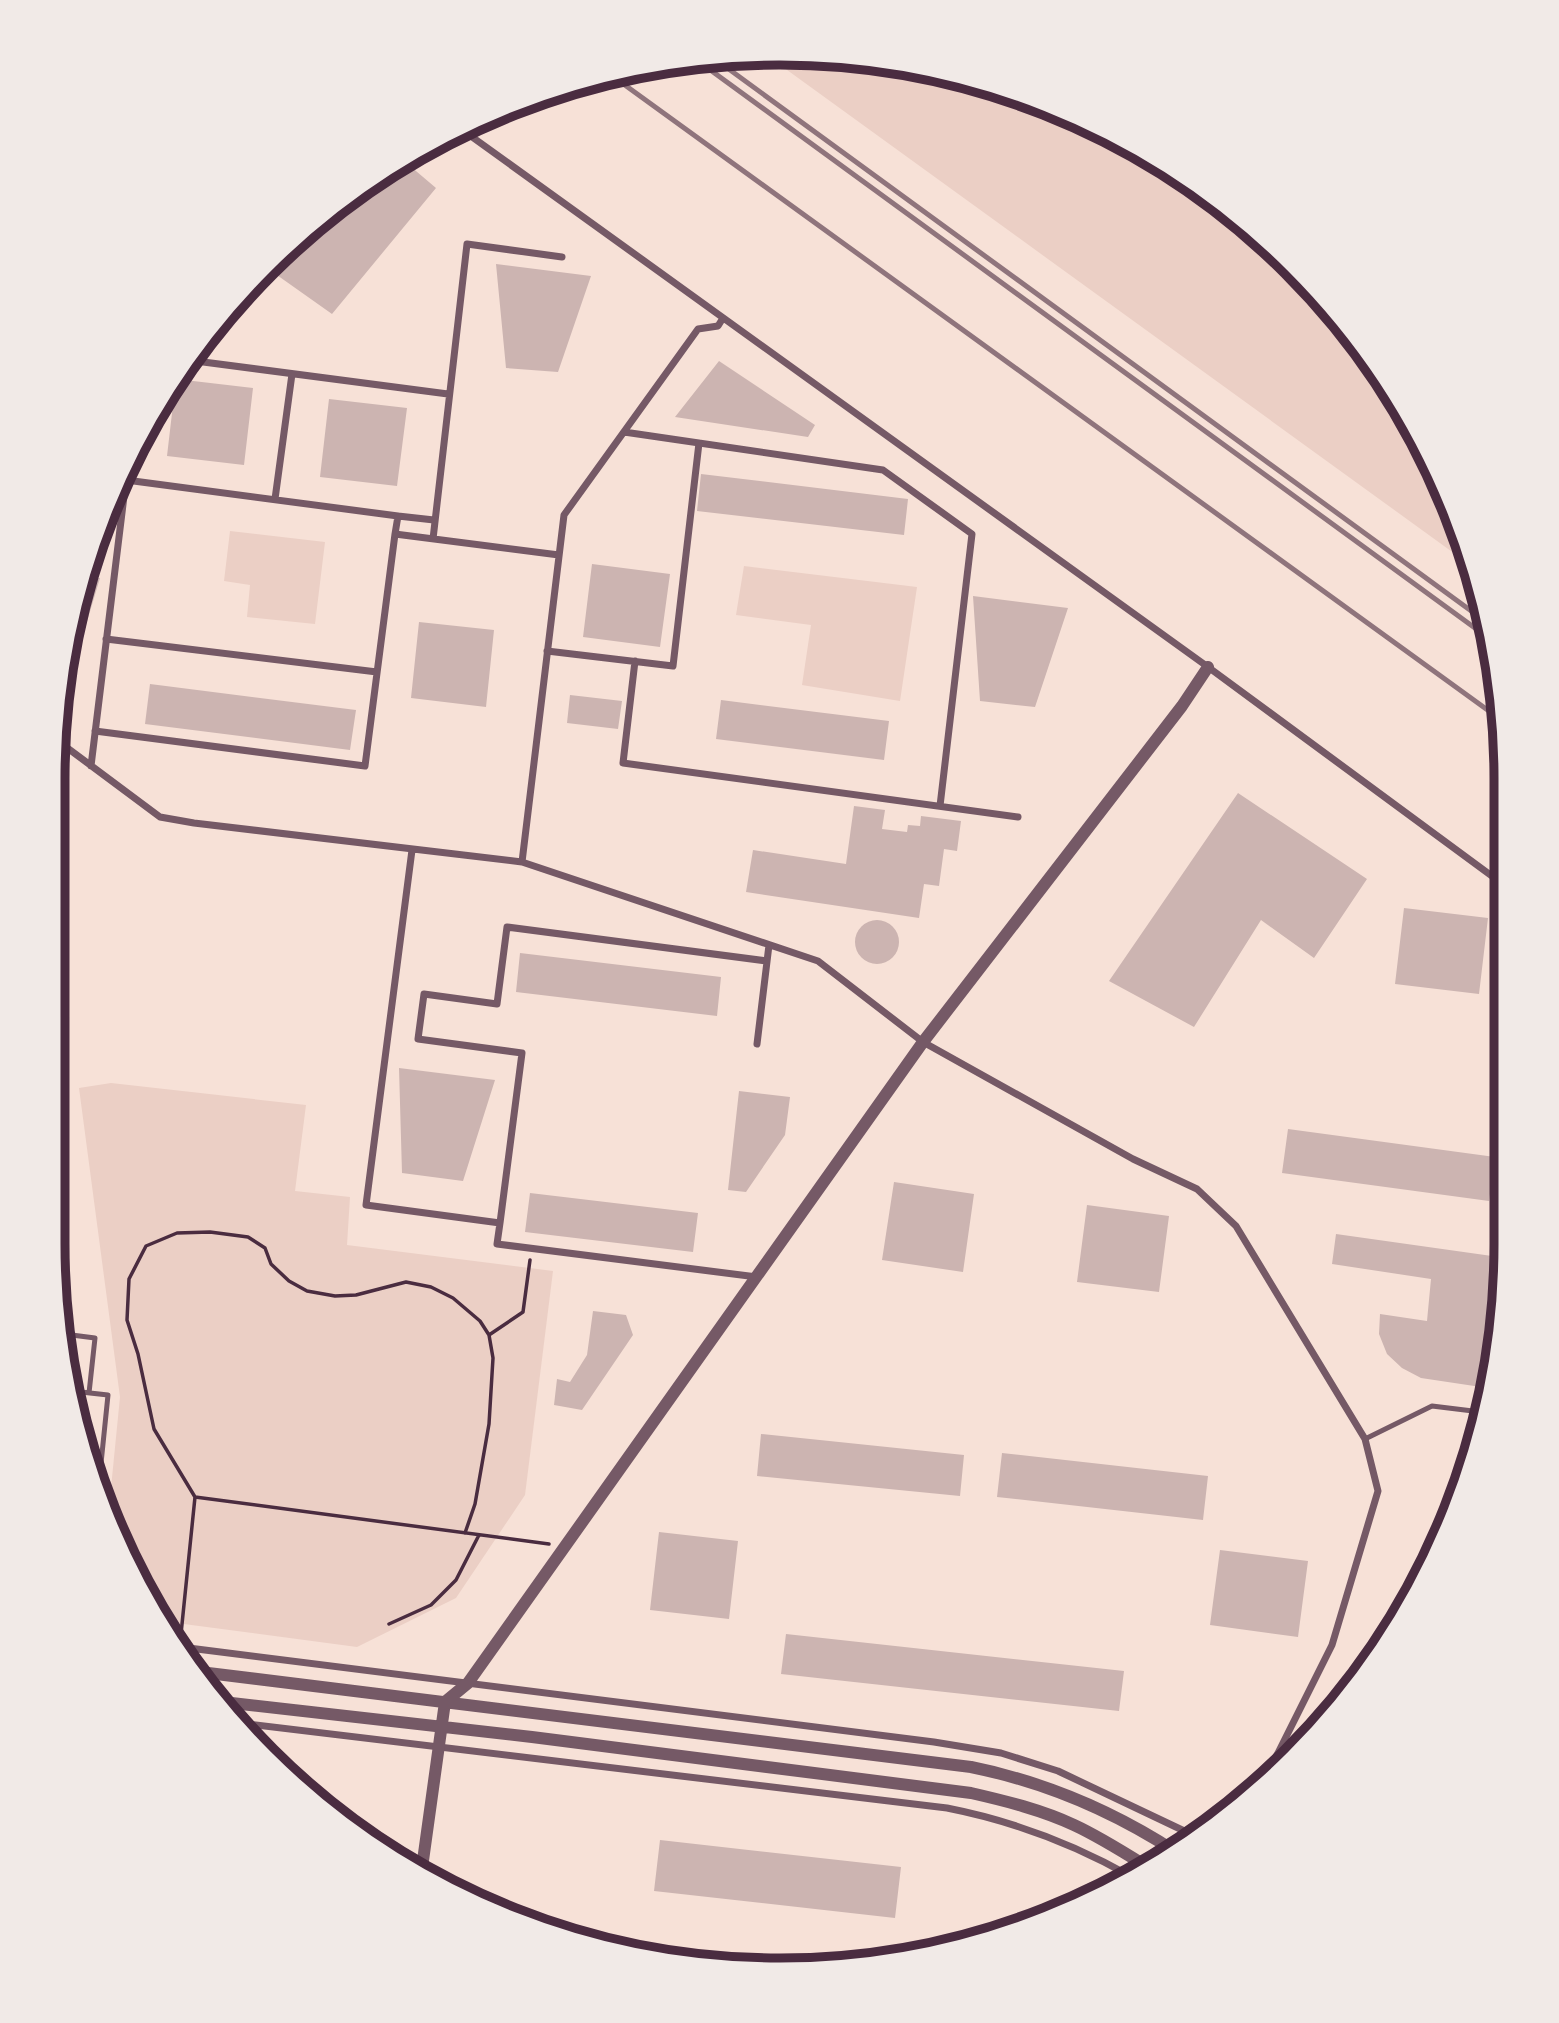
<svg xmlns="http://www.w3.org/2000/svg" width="1559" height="2023" viewBox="0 0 1559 2023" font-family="Ubuntu,sans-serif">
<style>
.green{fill:#ebcfc5}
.building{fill:#ccb4b1}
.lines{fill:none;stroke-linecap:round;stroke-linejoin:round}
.path{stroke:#4a2c40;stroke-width:3.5}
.service{stroke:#755966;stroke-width:5}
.minor{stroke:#755966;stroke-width:7}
.tertiary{stroke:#755966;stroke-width:12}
.rail{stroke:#8f747c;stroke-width:5}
.rim{fill:none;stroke:#4a2c40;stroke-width:9}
</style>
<rect width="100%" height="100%" fill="#f7e1d7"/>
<path class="green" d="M780,53L922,67L1058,108L1184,175L1294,266L1384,376L1468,545L1473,567L765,54Z
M230,531L325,542L315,624L247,617L250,585L224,581Z
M744,566L917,587L900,701L802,685L811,625L736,615Z
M111,1083L306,1105L295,1191L350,1197L347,1245L553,1271L525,1495L456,1598L357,1647L161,1621L150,1607L109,1508L120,1397L79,1088Z"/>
<path class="building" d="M403,160L436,188L332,314L267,268L300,233L376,175Z
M496,264L591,276L558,372L506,368Z
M719,361L815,425L808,437L675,417Z
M176,379L253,388L244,465L167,456Z
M329,399L407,408L397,486L320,477Z
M701,474L908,499L904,535L697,511Z
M592,564L670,574L660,647L583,637Z
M83,576L100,578L70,678L63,677L77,591Z
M973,596L1068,608L1035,707L980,701Z
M419,622L494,630L486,707L411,698Z
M150,684L356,710L350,750L145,724Z
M570,695L622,701L618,729L567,723Z
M721,700L889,721L884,760L716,739Z
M1238,793L1367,879L1314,958L1261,920L1194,1027L1109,981Z
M854,806L885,810L882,829L907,832L908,825L920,826L921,816L961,821L957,851L944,849L939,886L924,884L919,918L746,892L753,850L846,864Z
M1404,908L1488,918L1479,994L1395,984Z
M855 942a22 22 0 1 1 44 0a22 22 0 1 1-44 0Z
M520,953L721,977L717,1016L516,992Z
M399,1068L495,1080L463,1181L402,1173Z
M739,1091L790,1097L785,1135L746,1192L728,1190Z
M1288,1129L1495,1157L1489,1201L1282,1173Z
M894,1182L974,1194L963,1272L882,1260Z
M530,1193L698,1213L693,1252L525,1232Z
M1087,1205L1169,1216L1159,1292L1077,1282Z
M1336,1234L1499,1257L1481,1387L1421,1378L1402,1368L1387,1354L1379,1334L1380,1314L1427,1321L1431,1279L1332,1264Z
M593,1311L626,1315L633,1335L582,1410L554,1405L557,1379L570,1382L587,1355Z
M761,1434L964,1455L960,1496L757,1476Z
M1002,1453L1208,1476L1203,1520L997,1497Z
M659,1532L738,1541L729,1619L650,1610Z
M1220,1550L1308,1561L1298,1637L1210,1625Z
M786,1634L1124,1671L1119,1711L781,1674Z
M660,1840L901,1867L895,1918L654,1891Z"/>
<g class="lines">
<path class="path" d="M489,1335L523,1312L530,1260
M195,1497L549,1544
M389,1624L431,1605L456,1580L479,1535
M181,1634L195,1497L154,1429L138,1354L127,1320L129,1279L146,1246L177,1233L210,1232L248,1237L265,1248L271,1264L289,1281L307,1291L335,1296L356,1295L406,1282L431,1287L453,1298L480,1321L489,1335L493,1358L489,1424L475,1504L465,1533"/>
<path class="service" d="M64,1334L95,1338L89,1393
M72,1391L108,1395L99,1483
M1365,1439L1432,1406L1481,1412"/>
<path class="minor" d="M461,129L1208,667L1500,882
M188,360L448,394
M624,432L883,470L972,534L940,806
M275,499L292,374
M395,534L398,516L434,520
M433,539L467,244L562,257
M106,639L377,672
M547,651L673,666L699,443
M635,661L623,763L1018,817
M95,731L365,766L395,534L559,555
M54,738L160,817L194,823L522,862L818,961L923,1042L1133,1159L1197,1189L1236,1226L1365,1439L1378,1491L1332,1645L1278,1753L1258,1787
M91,766L126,480L398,516
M412,850L366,1205L500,1223L497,1244L757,1277
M522,862L564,515L698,329L718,326L723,318
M757,1044L769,945
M500,1223L522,1053L418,1039L424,994L497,1004L507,927L767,961
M181,1647L934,1742L1001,1753L1058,1771L1197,1837
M239,1723L947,1808C1013,1821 1074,1844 1132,1877"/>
<path class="tertiary" d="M200,1672L971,1767C1045,1782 1113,1811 1176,1852
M223,1702L532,1737L971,1793C1006,1801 1042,1810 1074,1825C1100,1837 1125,1853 1149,1868
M421,1875L445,1702L468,1683L923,1042L1182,706L1208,667"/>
<path class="rail" d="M715,59L1485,621
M698,61L1490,639
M611,75L1500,719"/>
</g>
<path d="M0 0H1559V2023H0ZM779 65H780A714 714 0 0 1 1494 779V1244A714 714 0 0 1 780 1958H779A714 714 0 0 1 65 1244V779A714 714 0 0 1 779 65Z" fill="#f1eae7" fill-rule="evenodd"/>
<path class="rim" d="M779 65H780A714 714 0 0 1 1494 779V1244A714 714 0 0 1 780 1958H779A714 714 0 0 1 65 1244V779A714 714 0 0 1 779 65Z"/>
</svg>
